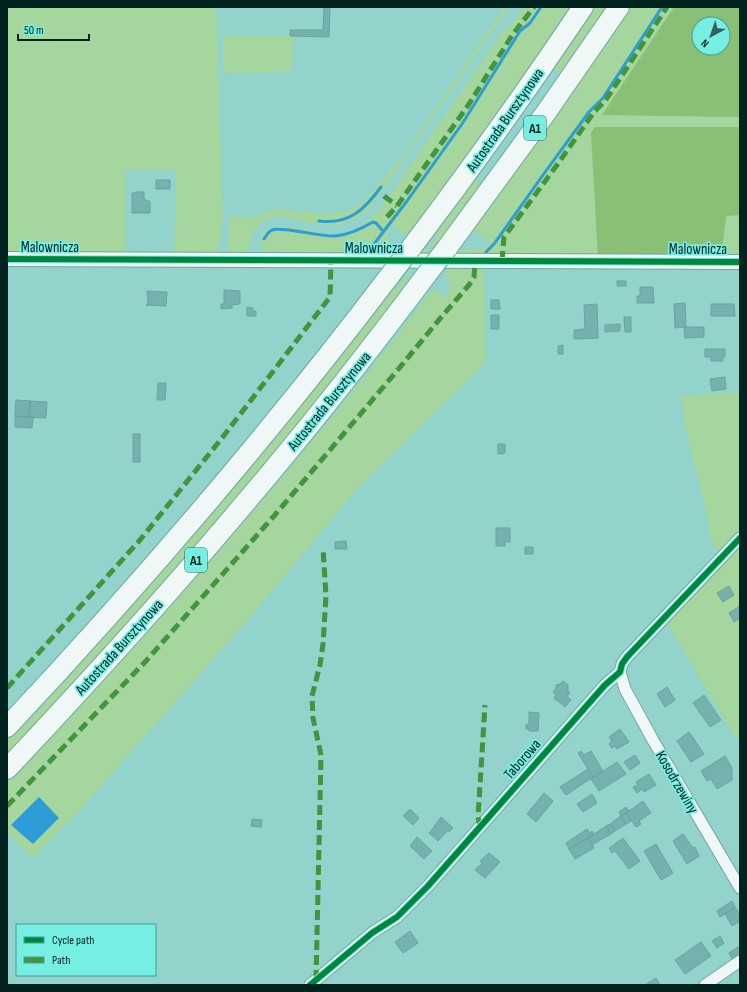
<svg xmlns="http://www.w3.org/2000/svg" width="747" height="992" viewBox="0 0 747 992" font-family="'Sofia Sans Condensed',sans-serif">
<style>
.green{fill:#a4d69e}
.forest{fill:#8abf76;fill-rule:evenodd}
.water{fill:#2c9dd6}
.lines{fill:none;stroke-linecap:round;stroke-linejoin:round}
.stream{stroke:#2c9dd6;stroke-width:3}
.building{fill:#75b2ad;stroke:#6ca39e}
.minor-casing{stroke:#70a6a2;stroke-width:13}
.tertiary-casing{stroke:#70a6a2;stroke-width:16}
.motorway-casing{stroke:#70a6a2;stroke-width:22}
.minor{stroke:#eff8f7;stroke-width:11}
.tertiary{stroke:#eff8f7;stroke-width:14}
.motorway{stroke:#eff8f7;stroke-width:20}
.motorway-bridge-casing{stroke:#70a6a2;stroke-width:22;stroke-linecap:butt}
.motorway-bridge{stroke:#eff8f7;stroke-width:20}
.quiet{stroke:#42943d;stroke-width:5;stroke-dasharray:10 5;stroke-linecap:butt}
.cycleway-casing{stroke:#77eee2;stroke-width:8}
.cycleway{stroke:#00873e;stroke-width:6}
.labels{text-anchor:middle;stroke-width:3.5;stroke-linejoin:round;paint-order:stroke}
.shield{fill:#77eee2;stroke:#24605a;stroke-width:1}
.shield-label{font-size:14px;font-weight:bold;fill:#002320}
.street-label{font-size:15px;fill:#002320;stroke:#77eee2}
</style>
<rect width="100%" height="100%" fill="#92d3cc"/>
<path class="green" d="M7,7H216L223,218L218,255L174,256L176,169H125V255L7,254Z
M504,7H509L370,208C362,214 356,220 346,223C331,228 313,224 298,220C290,218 281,215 273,217C267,219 260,224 256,229C250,237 251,247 246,255L230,256L227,253L230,216L249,218L274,209L323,213L347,212L363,202L406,152Z
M524,7H572L491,124L407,237L391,225C387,232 387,240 392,247L394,248L474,250C481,249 486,248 490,243L474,230L534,147L631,7H674L602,115L740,117V127H595L591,133L598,258L264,253C260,249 259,245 261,239C271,217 305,231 323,234C330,235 338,234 345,233C362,229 375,216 385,202L503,31L511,25Z
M590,7H611L565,77L550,67Z
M223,35H293L292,72L223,73Z
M471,177L485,188L449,237L444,234L435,245H430L437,235L431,231Z
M740,215V259H721L726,216Z
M484,266L486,362L357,489L253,614L80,810L32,858L7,832V784C53,737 97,687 141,639C243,526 341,410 433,288L445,297C451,289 451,281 445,274L450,267Z
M406,275H412L401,290L406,294L259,477L7,760V736L391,286L396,289Z
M740,392V534L723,551H718L711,539L702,493L686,431L681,396Z
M740,546V736L736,739L667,623Z"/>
<path class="forest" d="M674,7H740V117L602,115ZM699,24H723V48H699Z
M595,127H740V215L726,216L721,259L598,258L591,133Z"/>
<path class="water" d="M39,797L59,818L33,844L11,825Z"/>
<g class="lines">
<path class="stream" d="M319,221C349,225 365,209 381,187
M264,239C266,236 268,232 272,230C282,226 320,237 335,236C349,235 361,229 373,222L376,223L383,231
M486,252L494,244L543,175L589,112L603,98L662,7
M356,253V250C361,246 368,248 374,244L407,201L462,124L520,31L530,23L541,7"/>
</g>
<path class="building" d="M324,7H330L329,37L290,36V30H323Z
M156,180H170V189H156Z
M136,192H144V199L147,201H150V213H132V193H136Z
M617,281H626V286H617Z
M640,287H653L654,303H637V296H640Z
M224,290L240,291V304L232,305V308L221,309V304H224Z
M147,291L167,292L166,306L146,305H148Z
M491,300H499L500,309H491Z
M685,303L686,327L675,328L674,304Z
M597,304L598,338L574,339V330L585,329L584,305Z
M711,304H734L735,316H711Z
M247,307L253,308V311H256V316H247Z
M491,315H499V329H491Z
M624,317H631V332H625Z
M620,324V331L605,332V325Z
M684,327H704V337L685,338Z
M563,345V354H558V346Z
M705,349H725V357H723V361H711V357H705Z
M725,377L726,389L712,391L710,379Z
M158,383H166L165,400H157Z
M16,400L30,401L29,417L15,416Z
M30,401L47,402L46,418L29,417Z
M15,416L33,417L32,428L15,427Z
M133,434H140V462H133Z
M498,444H505V453L498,454Z
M496,528H510V542H505V546H496Z
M346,541L347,549H335V542Z
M525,547H533V554H525Z
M729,586L734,595L723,602L717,593Z
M740,606V618L734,622L729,613Z
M563,681L568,685V691L570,693L567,696L571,700L565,707L554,698L556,695L553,692L556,688V685L560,684Z
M667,687L675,700L665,707L657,694Z
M704,695L721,720L710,727L693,703Z
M529,712L539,713L538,731H529V729H526V724L529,725Z
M620,729L629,742L617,749L615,746L612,748L609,744L612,741L609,737Z
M689,732L704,754L691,762L677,741Z
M581,751L584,755L591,751L603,771L593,777L578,753Z
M635,755L640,763L630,770L624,762Z
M725,756L732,768V780L717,789L711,779L707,781L701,771Z
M617,762L626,774L599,791L591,779Z
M588,769L593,777L566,795L560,787Z
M649,774L656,785L644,792L642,789L637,793L633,787L638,785L636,782Z
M544,793L553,801L536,822L527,814Z
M592,794L597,803L583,812L577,804Z
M643,801L651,813L639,821L641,824L636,827L626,813Z
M626,807L629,811L621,816L619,812Z
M410,809L419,818L413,825L403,816Z
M626,813L631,821L626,824L621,816Z
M621,816L626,824L615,831L610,824Z
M441,817L453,828L449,832L448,830L438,841L429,833L435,826L434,825L436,826V824Z
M252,819L262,820L261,827L251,826Z
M610,824L615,831L611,834L606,826Z
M606,826L611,834L592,845L588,838Z
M587,829L590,833L592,831L594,834L569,849L566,843Z
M683,834L693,848L695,847L699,856L687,864L673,841Z
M417,837L432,851L424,859L410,846Z
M588,838L594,848L575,859L569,849Z
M623,838L640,861L629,869L615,851L612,853L609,848Z
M656,844L673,873L661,880L644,851Z
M489,853L500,862L485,878L475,870L482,863L480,861Z
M732,901L735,907L720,917L717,911Z
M735,907L740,914V921L732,926L725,914Z
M410,931L418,943L403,953L395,942Z
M720,936L724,943L717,948L712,941Z
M701,942L711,956L685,974L675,960Z
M738,947L740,951V954L732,959L729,953Z
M656,978L660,985H645Z"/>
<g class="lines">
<defs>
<path id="minor" d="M620,672L625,689L654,742L740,888
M310,985L372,933L397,917L428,886L605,685L620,672L622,664L627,657L740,538
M705,985L740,961"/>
<path id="tertiary" d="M7,259L740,262"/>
<path id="motorway" d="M411,248C471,169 528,89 583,7
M447,248L545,114L619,7
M7,727C143,582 271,432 391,274
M7,769C87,684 165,598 240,509C305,433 367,354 427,274"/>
</defs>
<use href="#minor" class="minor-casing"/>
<use href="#tertiary" class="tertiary-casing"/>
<use href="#motorway" class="motorway-casing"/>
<use href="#minor" class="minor"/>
<use href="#tertiary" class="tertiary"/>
<use href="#motorway" class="motorway"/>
<defs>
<path id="motorway-bridge" d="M391,274L411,248
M427,274L447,248"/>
</defs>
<use href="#motorway-bridge" class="motorway-bridge-casing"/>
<use href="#motorway-bridge" class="motorway-bridge"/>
<path class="quiet" d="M384,196L397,206
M387,217L397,206L469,104L513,34L534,7
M502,261L504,237L557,165L594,112L605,101L667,7
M7,688L140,540L222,438L327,301L330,297L331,261
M7,806L146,661L274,516L396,372L443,315L469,285L474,277L475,262
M480,827L478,817L485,705
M739,886H740
M316,980L321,755L313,718L312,696L320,665L323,644L326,596L323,548"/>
<defs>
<path id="cycleway" d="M7,259L740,262
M310,985L372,933L397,917L428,886L605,685L620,672L622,664L627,657L740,538"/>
</defs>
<use href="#cycleway" class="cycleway-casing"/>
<use href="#cycleway" class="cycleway"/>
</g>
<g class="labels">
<g class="shield">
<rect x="524" y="116" width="22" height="24" rx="3"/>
<rect x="185" y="548" width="22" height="24" rx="3"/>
</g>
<g class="shield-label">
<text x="535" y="133">A1</text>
<text x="196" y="565">A1</text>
</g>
<g class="street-label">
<text transform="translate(505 120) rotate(-55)" y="5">Autostrada Bursztynowa</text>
<text x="50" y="252">Malownicza</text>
<text x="374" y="253">Malownicza</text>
<text x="698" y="254">Malownicza</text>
<text transform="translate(329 401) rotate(-51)" y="5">Autostrada Bursztynowa</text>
<text transform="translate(119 647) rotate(-48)" y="5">Autostrada Bursztynowa</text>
<text transform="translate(522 759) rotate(-49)" y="5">Taborowa</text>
<text transform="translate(677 782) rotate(60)" y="5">Kosodrzewiny</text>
</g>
</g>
<rect width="747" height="992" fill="none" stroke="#002320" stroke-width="16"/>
<rect x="16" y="924" width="140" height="52" fill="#77eee2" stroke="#479d94"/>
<rect x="24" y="937" width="20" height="6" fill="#00873e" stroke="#479d94"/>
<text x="52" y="944" font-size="12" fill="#002320">Cycle path</text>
<rect x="24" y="957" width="20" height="6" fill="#42943d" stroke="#479d94"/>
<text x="52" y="964" font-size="12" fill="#002320">Path</text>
<g transform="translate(711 36) rotate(220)"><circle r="19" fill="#77eee2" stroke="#479d94"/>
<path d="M0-3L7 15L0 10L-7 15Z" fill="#33615c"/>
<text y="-6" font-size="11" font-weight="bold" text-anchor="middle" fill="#002320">N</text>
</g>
<path d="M18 34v6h71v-6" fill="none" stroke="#002320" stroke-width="2"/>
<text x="24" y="34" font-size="12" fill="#002320" stroke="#77eee2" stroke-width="3" paint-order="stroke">50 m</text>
</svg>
